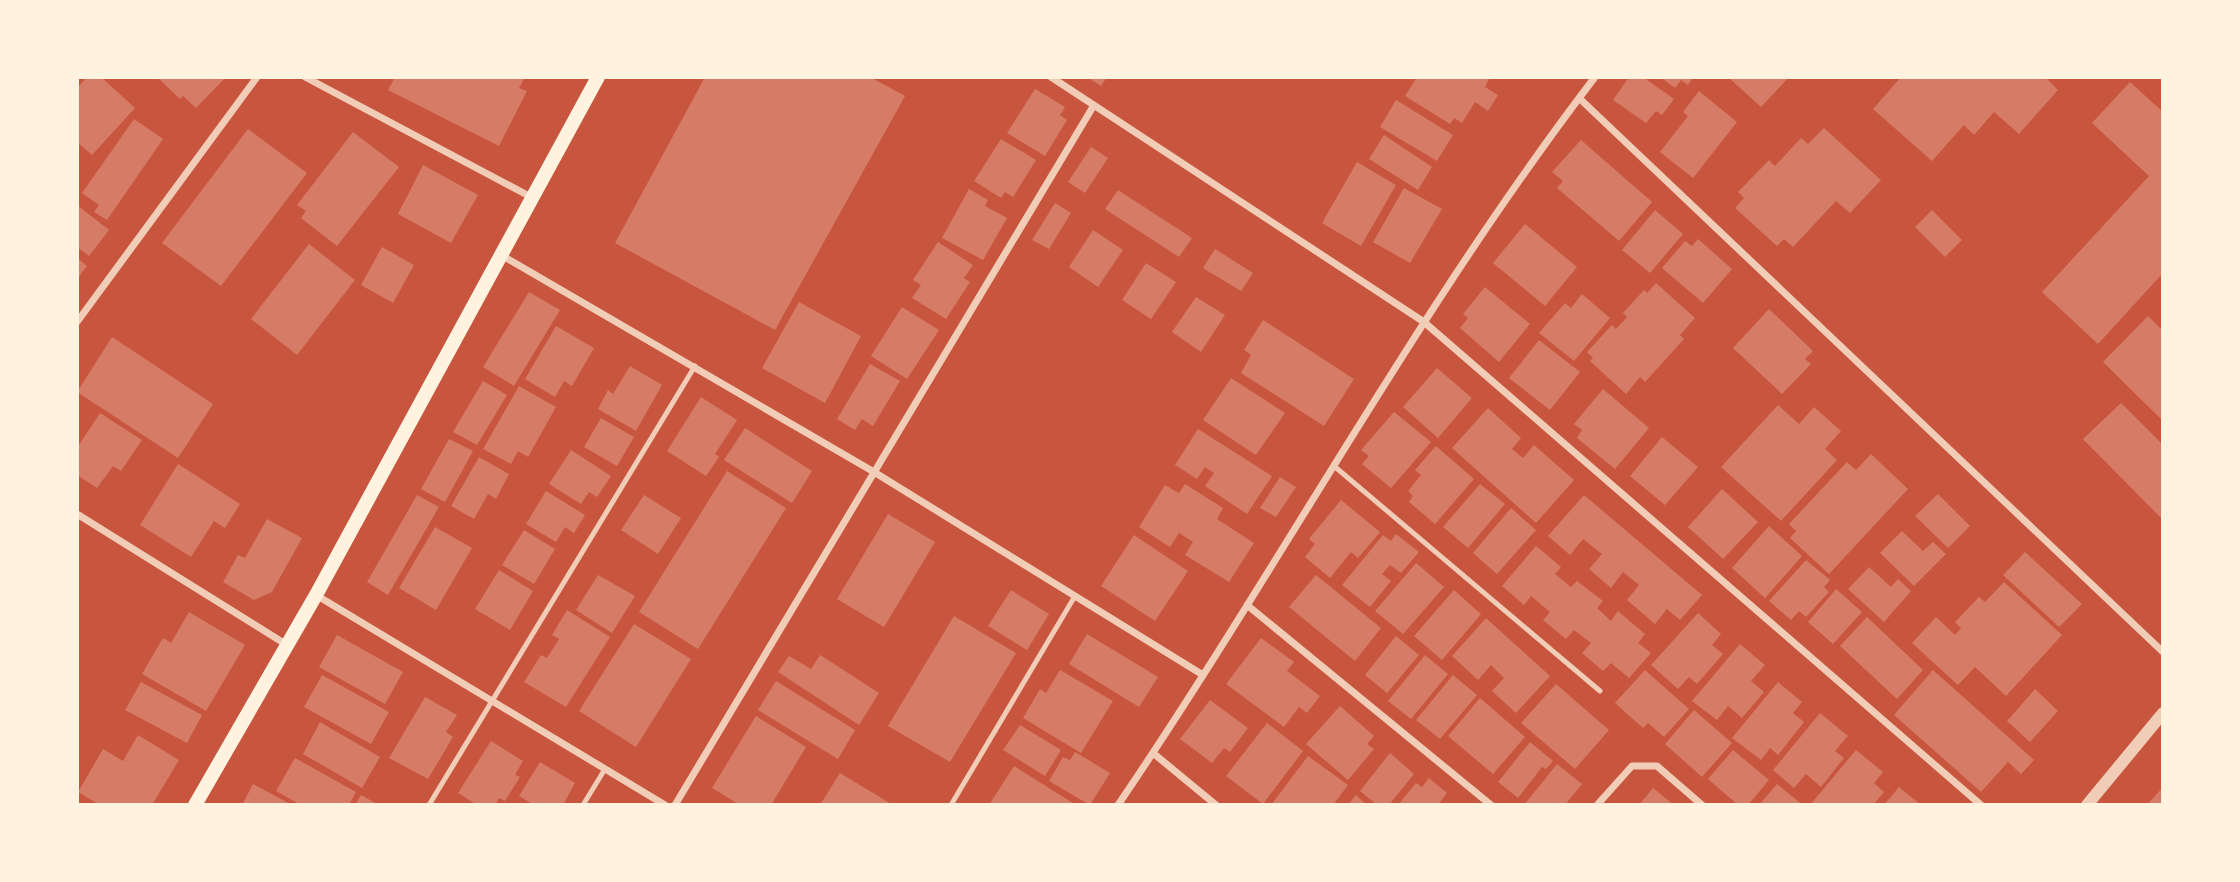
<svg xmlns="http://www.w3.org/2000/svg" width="2240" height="882" viewBox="0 0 2240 882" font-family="'Titillium Web',sans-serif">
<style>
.building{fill:#d67c66}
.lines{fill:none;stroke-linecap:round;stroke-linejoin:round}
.service{stroke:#f1ccb7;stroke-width:5}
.minor{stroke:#f1ccb7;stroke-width:7}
.tertiary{stroke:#f1ccb7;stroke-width:12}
.secondary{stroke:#fff3e0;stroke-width:14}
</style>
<rect width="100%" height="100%" fill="#c8553d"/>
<path class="building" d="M87,77H101L135,108L92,155L77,142V88Z
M157,77H226L196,108L183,96L180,99Z
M395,77H520L524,79L519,88L527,91L499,146L388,90Z
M705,77H870L905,96L775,330L615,243Z
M1087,77H1107L1101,86Z
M1417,77H1486L1489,79L1485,87L1498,95L1488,111L1475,102L1462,123L1454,118L1450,124L1405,96Z
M1629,77H1643L1674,99L1662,115L1656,111L1646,123L1613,100Z
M1660,77H1693L1688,85L1681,80L1675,88Z
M1728,77H1789L1761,107Z
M1901,77H2045L2058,90L2019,134L1994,112L1974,135L1964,125L1932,161L1873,109Z
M2130,82L2163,112V273L2098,344L2042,292L2149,176L2092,123Z
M1035,89L1065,107L1060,115L1067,120L1045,156L1007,133Z
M1699,91L1737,122L1693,178L1660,152L1688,116L1683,112Z
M1396,100L1453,135L1437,161L1380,127Z
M134,119L163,139L107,220L94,212L99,205L82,193Z
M1824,128L1881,180L1850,213L1836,201L1793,247L1784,239L1777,246L1735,208L1744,198L1738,192L1769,160L1775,166L1801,138L1808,144Z
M248,129L307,173L221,286L162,243Z
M353,132L399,167L337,246L301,218L306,211L297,205Z
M1384,135L1432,167L1418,190L1369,159Z
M1001,139L1036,160L1013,197L1005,192L1001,198L974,181Z
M1581,140L1652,202L1619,241L1557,188L1563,181L1552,172Z
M1091,147L1108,158L1085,193L1068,182Z
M1357,162L1396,185L1361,246L1322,223Z
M423,165L478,195L451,243L398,214Z
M1404,188L1442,209L1410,263L1373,242Z
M969,189L988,200L985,206L1007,218L983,260L942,238Z
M1118,190L1192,238L1179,257L1105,209Z
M1055,203L1071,213L1049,249L1032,240Z
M77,205L109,230L89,256L77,247Z
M1655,210L1683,234L1650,273L1622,250Z
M1932,210L1962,240L1945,257L1915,227Z
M1525,224L1577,267L1545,306L1493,263Z
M1093,230L1123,250L1098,287L1069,267Z
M1698,239L1732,269L1703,303L1662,268L1685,241L1692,246Z
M938,242L973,265L964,278L970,282L946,319L912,298L921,285L913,280Z
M309,244L355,280L297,355L251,319Z
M382,247L414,265L393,303L361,285Z
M1215,249L1253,273L1241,291L1203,268Z
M77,258L87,266L77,279Z
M1146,263L1176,282L1151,319L1122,300Z
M1656,283L1695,318L1680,335L1684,339L1645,382L1640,377L1626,394L1590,361L1593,358L1587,352L1612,325L1616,329L1627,317L1623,313L1644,290L1647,293Z
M1485,287L1530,324L1499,362L1460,328L1468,318L1463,314Z
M529,292L560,310L514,386L483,367Z
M1582,294L1610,318L1574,361L1539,333L1565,303L1571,308Z
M1196,297L1225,315L1201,352L1172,332Z
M799,302L861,336L825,403L762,368Z
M902,307L939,330L907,379L871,356Z
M1769,309L1813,351L1805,359L1811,364L1782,394L1733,348Z
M2148,316L2163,331V421L2103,362Z
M1263,320L1354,379L1324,426L1241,373L1251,355L1244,350Z
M556,326L594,348L572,386L564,381L555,397L525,379Z
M112,337L213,404L178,458L77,392Z
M1539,340L1580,372L1550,410L1509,378Z
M870,364L900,381L873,426L862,419L855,430L837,419Z
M630,366L662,385L636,431L598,409L608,390L613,394Z
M1437,368L1472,398L1438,438L1403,407Z
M1231,378L1285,413L1256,455L1203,420Z
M483,381L507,395L477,445L453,432Z
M519,386L556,407L528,457L518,451L511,464L483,449Z
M1603,389L1649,428L1615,469L1577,438L1582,430L1574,424Z
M701,397L737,420L715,454L719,457L706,476L667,451Z
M2121,403L2163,445V520L2083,439Z
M1778,405L1799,424L1814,407L1841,431L1825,449L1837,460L1781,521L1721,467Z
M1488,408L1521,438L1512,449L1523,458L1534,445L1574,480L1536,523L1452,448Z
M1394,412L1431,442L1391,488L1362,464L1369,456L1361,450Z
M100,413L142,440L121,471L113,466L97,488L77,475V448Z
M601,418L634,437L617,466L584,447Z
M745,428L812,471L792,503L724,460Z
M1198,429L1272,476L1247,514L1205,486L1214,473L1205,467L1197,479L1175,465Z
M1662,437L1698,467L1665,505L1630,476Z
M449,439L473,451L445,502L421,489Z
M1436,446L1474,479L1435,524L1409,502L1413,496L1408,491L1421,475L1415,470Z
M571,450L611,476L597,497L589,492L581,504L549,484Z
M1871,454L1908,489L1829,574L1790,538L1796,531L1789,524L1847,462L1856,470Z
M479,457L509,474L496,499L488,494L474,519L451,506Z
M178,464L240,504L225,528L214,521L191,557L140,525Z
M727,471L786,508L698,649L639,612Z
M1280,477L1296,487L1276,517L1260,508Z
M1185,484L1223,508L1217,519L1254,543L1229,582L1185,555L1193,542L1179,533L1170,547L1139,527L1165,485L1179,493Z
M1480,484L1505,504L1468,548L1443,527Z
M1722,489L1758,522L1723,559L1688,527Z
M546,491L585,515L574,533L565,527L556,542L526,524Z
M1938,494L1970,526L1948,548L1915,516Z
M417,495L439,507L388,595L367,582Z
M644,495L681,518L658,554L621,530Z
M1584,495L1702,595L1680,620L1667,609L1655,624L1627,600L1639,585L1623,572L1611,588L1589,569L1602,554L1583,539L1570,555L1548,536Z
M1341,500L1380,532L1358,558L1351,552L1330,578L1305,557L1315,544L1309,539Z
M1511,508L1536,530L1497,574L1473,553Z
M888,514L935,542L884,627L837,599Z
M267,519L302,538L272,592L254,600L223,582L238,555L245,558Z
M1769,526L1802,556L1765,598L1732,568Z
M435,527L472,548L436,610L399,588Z
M524,530L555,549L534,584L502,565Z
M1902,531L1923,551L1933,542L1946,554L1914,586L1880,553Z
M1396,534L1419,552L1401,573L1390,565L1382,574L1391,581L1370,607L1342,585L1383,535L1391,541Z
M1134,535L1188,571L1155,621L1101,586Z
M1536,546L1561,567L1555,574L1571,587L1577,581L1603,601L1597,608L1611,621L1618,611L1645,634L1638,643L1651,653L1629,678L1611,663L1603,671L1582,653L1591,643L1574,630L1566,639L1543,620L1550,612L1531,596L1524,605L1502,586Z
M2025,552L2082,604L2059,627L2003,575Z
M1806,560L1830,580L1824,587L1829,592L1806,617L1799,611L1791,620L1769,601Z
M1416,563L1444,587L1403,634L1375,611Z
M1869,567L1891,587L1898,579L1911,591L1884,622L1848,589Z
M499,570L533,591L510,630L475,609Z
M598,575L635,596L612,633L576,610Z
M1316,575L1381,628L1355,661L1289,607Z
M2004,582L2062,635L2006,696L1975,667L1958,685L1912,643L1936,617L1955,635L1961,628L1955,622L1979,597L1985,602Z
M1836,589L1862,612L1833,644L1808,622Z
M1011,590L1049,614L1027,650L988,626Z
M1454,590L1481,614L1442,660L1414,636Z
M567,610L610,637L566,707L524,682L541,655L547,658L559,639L552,635Z
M189,612L245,645L206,711L142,674L163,638L171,643Z
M1698,613L1721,634L1712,645L1723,654L1697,684L1689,677L1678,689L1651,665Z
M954,616L1016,653L950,762L888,726Z
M1867,617L1923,670L1897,699L1840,646Z
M1486,618L1550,676L1516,713L1492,691L1504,678L1491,665L1478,680L1452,656Z
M634,624L691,659L636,747L579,711Z
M1087,634L1158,677L1139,707L1069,664Z
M337,635L403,672L385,704L319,667Z
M1396,636L1419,655L1387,693L1365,675Z
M1261,638L1294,662L1287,671L1320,696L1307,713L1299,707L1284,727L1226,684Z
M1740,644L1765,665L1751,681L1764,692L1742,718L1728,706L1717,720L1692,701Z
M820,655L879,693L859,725L778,672L789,656L811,669Z
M1425,655L1448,674L1411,719L1388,701Z
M1060,670L1113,701L1081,753L1023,718L1040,689L1046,693Z
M1645,670L1689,709L1664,737L1648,723L1643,728L1615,703Z
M1933,670L2034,760L2021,774L2008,762L1981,792L1894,715Z
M322,675L389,712L371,744L304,707Z
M1453,675L1477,695L1440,739L1416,720Z
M776,681L855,730L838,759L758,710Z
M141,682L202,715L187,743L125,710Z
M1778,682L1802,702L1793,713L1804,722L1778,755L1770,748L1761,760L1732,738Z
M1556,684L1609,730L1575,769L1521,723Z
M2035,689L2058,711L2030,742L2007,721Z
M425,697L457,715L446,732L453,737L428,779L389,758Z
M1480,698L1525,737L1493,774L1448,736Z
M1210,700L1248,728L1230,752L1224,748L1212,763L1180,739Z
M1340,706L1374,736L1367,744L1374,749L1348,780L1306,744Z
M1694,710L1732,743L1702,777L1665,744Z
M1820,713L1848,736L1835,751L1844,758L1821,787L1806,774L1794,788L1773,770Z
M756,716L806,747L771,805H740L712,788Z
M320,722L380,757L362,788L303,754Z
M1267,723L1303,751L1263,804L1226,776Z
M1020,725L1061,750L1045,776L1003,750Z
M138,735L179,760L152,805H100L78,792L103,749L123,761Z
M491,741L523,761L515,775L520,777L505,801L499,798L495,805H477L458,793Z
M1530,742L1553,761L1546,769L1542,767L1518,798L1498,782Z
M1733,750L1769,780L1748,805H1738L1708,779Z
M1856,750L1883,772L1874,783L1884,792L1873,805H1810Z
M1075,752L1110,773L1090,805L1049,781L1063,757L1070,760Z
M1390,753L1414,774L1389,805H1377L1360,791Z
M1308,756L1348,785L1333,805H1271Z
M295,758L356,792L349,805H301L276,791Z
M540,762L575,783L563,805H534L519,796Z
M1557,764L1582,784L1565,805H1524Z
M1014,766L1076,805H989Z
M840,773L893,805H820Z
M1429,778L1447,793L1438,805H1398L1416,783L1422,787Z
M253,784L292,805H242Z
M1777,784L1803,805H1759Z
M1899,787L1921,805H1884Z
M2163,787V805H2147Z
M1653,788L1674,805H1639Z
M361,795L379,805H355Z
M1356,795L1367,805H1348Z"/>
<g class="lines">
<path class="service" d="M1334,466L1600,691
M429,805L695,366
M583,805L605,769
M951,805L1075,596"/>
<path class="minor" d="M305,77L531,197
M1051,77L1424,322L1981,805
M1579,98L2163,652
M501,255L874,472L1203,675
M77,322L257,77
M77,514L287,645
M316,595L665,805
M1247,605L1491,805
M1153,753L1216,805
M675,805L1094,105
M1118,805C1281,565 1418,308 1595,77
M1597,805L1632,766H1657L1702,805"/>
<path class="tertiary" d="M2087,805L2163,713"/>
<path class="secondary" d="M195,805L316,595L598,77"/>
</g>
<rect width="2240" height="882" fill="none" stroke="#fff3e0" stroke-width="158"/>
</svg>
